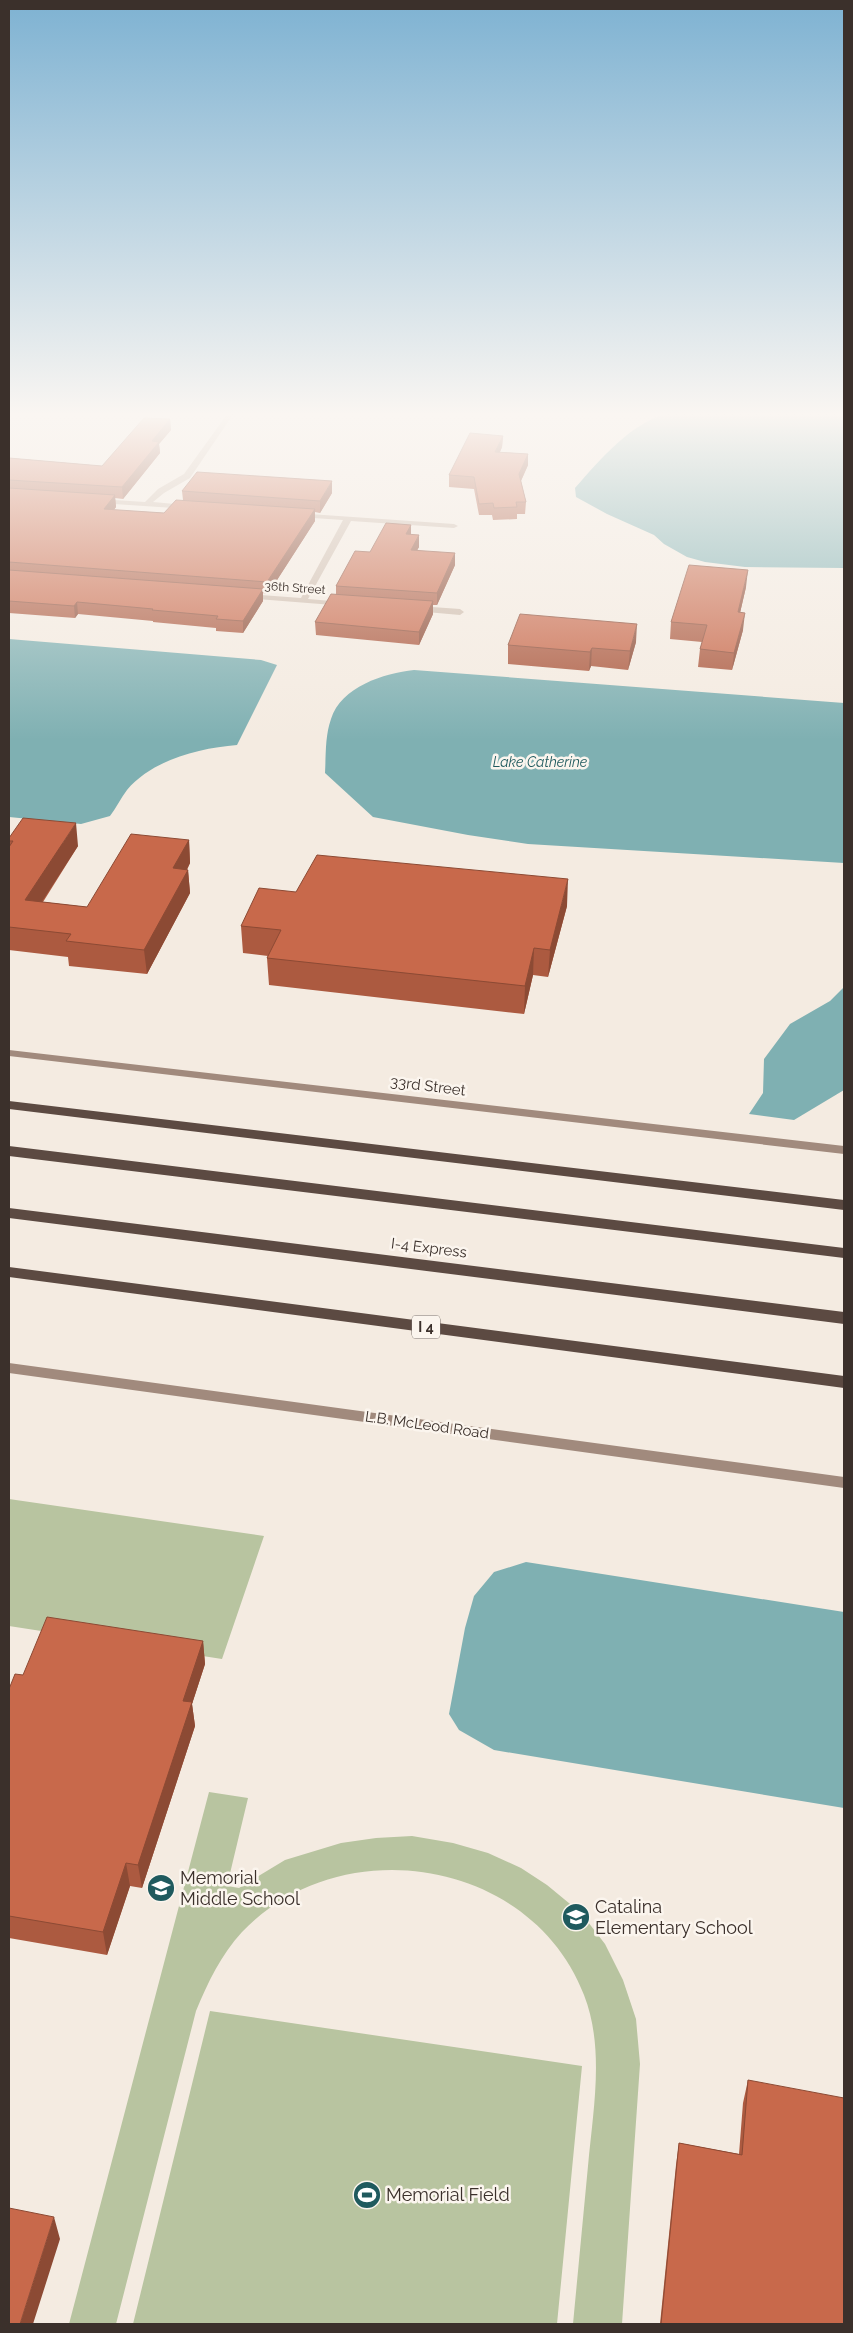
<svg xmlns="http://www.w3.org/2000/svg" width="853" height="2333" viewBox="0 0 853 2333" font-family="Raleway,sans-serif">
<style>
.green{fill:#b8c4a0}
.water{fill:#7fb0b2}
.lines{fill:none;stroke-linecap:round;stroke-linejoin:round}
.street{fill:#cdbbac;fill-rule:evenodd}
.secondary{fill:#a18a7d;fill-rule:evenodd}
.highway{fill:#5c4a42;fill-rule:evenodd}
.wall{fill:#ac5a40}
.shaded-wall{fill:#8c4a34}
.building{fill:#c8694b;stroke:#8c4a34}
.labels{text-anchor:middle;stroke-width:5;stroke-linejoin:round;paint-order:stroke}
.far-street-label{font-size:12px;fill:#3b302b;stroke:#fbf5ee}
.far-water-label{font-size:14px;font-style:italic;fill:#1f5a5e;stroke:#fbf5ee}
.shield{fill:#fbf5ee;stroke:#756b66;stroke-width:1}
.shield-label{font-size:14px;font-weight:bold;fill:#3b302b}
.street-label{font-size:15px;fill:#3b302b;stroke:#fbf5ee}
.near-poi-label{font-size:18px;fill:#3b302b;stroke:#fbf5ee;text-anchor:start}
</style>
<rect width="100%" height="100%" fill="#f4ebe1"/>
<path class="green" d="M9,1499L264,1536L222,1659L9,1626Z
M209,1792L248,1798L227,1886L239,1888L285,1860L341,1843L376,1838L412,1836L453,1843L488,1853L521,1868L547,1885L581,1913L605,1944L623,1980L636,2019L640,2064L622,2324H573C578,2271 583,2219 588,2166C593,2110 605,2049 584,1995C532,1859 342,1828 242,1932C221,1955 208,1982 196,2011L116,2324H69Z
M210,2011L582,2066L557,2324H133Z"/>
<path class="water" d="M670,413H844V568L745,567L705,562L687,557L664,544L654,535L607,514L576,497L575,488C600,460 632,421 670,413Z
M9,639L261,660L277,665L237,745C199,748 152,760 127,790C121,798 116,808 110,816L81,824L9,817Z
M414,670L844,703V863L528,844L468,835L373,817L325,773C326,755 325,736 331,719C341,687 384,673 414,670Z
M844,987V1090L794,1120L749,1114L763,1093L764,1059L790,1024L830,1001Z
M526,1562L844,1612V1808L494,1750L459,1730L449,1714L465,1628L474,1596L494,1572Z"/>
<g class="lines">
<path class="street" d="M228,413H234L190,478L164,493L153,502L186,505L190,507L189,509L99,503L95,501L99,499L145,502L158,489L184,474Z
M295,513L454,524L458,526L454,528L351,521L308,599L343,602H346V606L245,598L244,596L248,594L301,598L343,520L298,517L294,515Z
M418,606L460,609L464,612L460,615L415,611L414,609Z"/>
<path class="secondary" d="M9,1050L844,1146V1154L9,1056Z
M9,1363L844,1477V1488L9,1373Z"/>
<path class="highway" d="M9,1101L844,1200V1210L9,1109Z
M9,1146L844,1248V1258L9,1156Z
M9,1208L844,1312V1324L9,1218Z
M9,1267L844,1376V1388L9,1277Z"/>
</g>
<path class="wall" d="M170,419L171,430L159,444L160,453L123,499L115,498L116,507L114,510L164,513L183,500L182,491L332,493L320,513L315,512V521L268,594L263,593V601L243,633L216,631V628L153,622V621L78,614L75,618L9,613V458L102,466Z
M503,436L502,447L500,452L528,454V465L521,481L526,502L525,514H517V519L493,520L492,515H479L474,489L449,487V475Z
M411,525V534L419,547L417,550L455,565L437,605H433V614L419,645L316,635L315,622L336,594V586L370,552Z
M746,587L740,613L743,630L732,670L698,667L700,649L702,642L670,639L671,622Z
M636,642L628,670L591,666L589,671L508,664V645Z
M9,838L78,846L43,902L87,907L189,840L190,863L187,870H188L190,893L147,974L69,966L68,957L9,950Z
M296,892L567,906L548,977L533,975L524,1014L269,985L267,958L268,956L243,953L241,926Z
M203,1641L205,1664L192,1704L195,1726L142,1888L130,1886L107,1955L9,1938V1689L23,1675Z
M748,2080L844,2324H660L676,2165L679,2143L739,2154L743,2103Z"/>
<path class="shaded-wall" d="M170,419L171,430L159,444L160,453L123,499L122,487L152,441Z
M503,436L502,447L495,463V452Z
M528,454V465L519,485V474Z
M332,481V493L320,513V501Z
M115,495L116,507L105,520L104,509Z
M315,509V521L268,594L267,582Z
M411,525V537L406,534Z
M419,535V547L411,562V550Z
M455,553V565L437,605V593Z
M748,570L746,587L736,630L738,612Z
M263,589V601L243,633V621Z
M433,601V614L419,645V632Z
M77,602L78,614L75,618L74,606Z
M745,613L743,630L732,670L734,653Z
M637,624L636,642L628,670L630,651Z
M592,648L591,666L589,671L590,652Z
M76,823L78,846L28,923L25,900Z
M189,840L190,863L175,892L173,868Z
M188,870L190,893L147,974L144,950Z
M568,879L567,906L548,977L550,950Z
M534,948L533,975L524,1014L525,986Z
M203,1641L205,1664L192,1704L195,1726L142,1888L138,1865L183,1701Z
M126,1863L130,1886L107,1955L103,1932Z
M54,2217L60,2239L33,2324H20Z"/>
<path class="building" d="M144,418L170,419L152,441L159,442L122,487L9,480V458L102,466Z
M470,433L503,436L495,452L528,454L519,474L526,502H516L517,507L494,508L493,503L479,504L474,477L449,475Z
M197,472L332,481L320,501L182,491Z
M9,488L115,495L104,509L164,513L176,500L315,509L267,582L9,562Z
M386,523L411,525L406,534L419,535L411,550L455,553L437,593L336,586L355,551L370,552Z
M689,565L748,570L738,612L745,613L734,653L700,649L707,625L671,622Z
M9,570L263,589L243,621L216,619L218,616L152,610L153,609L77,602L74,606L9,601Z
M331,594L433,601L419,632L315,622Z
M520,614L637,624L630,651L592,648L590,652L508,645Z
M23,818L76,823L25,900L87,907L131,834L189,840L173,868L188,870L144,950L66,941L71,934L9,927V847L13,841H9V838Z
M317,855L568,879L550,950L534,948L525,986L267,958L281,930L241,926L259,888L296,892Z
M47,1617L203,1641L183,1701L192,1702L138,1865L126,1863L103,1932L9,1916V1689L15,1674L23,1675Z
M748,2080L844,2098V2324H661L679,2143L742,2155Z
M9,2208L54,2217L20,2324H9Z"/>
<linearGradient id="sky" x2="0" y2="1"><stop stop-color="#7eb2d2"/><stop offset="0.56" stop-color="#faf6f2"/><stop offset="1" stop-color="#faf6f2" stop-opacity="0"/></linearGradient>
<rect width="853" height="740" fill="url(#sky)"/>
<defs>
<symbol id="school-disc" viewBox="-11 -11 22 22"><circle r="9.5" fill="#1f5a5e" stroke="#fbf5ee"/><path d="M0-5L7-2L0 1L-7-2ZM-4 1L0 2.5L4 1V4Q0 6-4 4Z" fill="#fff"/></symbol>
<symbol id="stadium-disc" viewBox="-11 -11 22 22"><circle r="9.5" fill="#1f5a5e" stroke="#fbf5ee"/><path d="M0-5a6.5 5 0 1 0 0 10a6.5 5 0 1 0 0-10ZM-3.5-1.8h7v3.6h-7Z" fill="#fff"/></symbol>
</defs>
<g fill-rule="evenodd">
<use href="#school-disc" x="145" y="1872" width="32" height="32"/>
<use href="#school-disc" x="560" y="1901" width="32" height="32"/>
<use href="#stadium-disc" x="351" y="2179" width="32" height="32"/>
</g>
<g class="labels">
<g class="far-street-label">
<text transform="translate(295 588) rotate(4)" y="4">36th Street</text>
</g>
<g class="far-water-label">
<text x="540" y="767">Lake Catherine</text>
</g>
<rect class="shield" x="412" y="1315.5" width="28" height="23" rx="4"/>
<g class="shield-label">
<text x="426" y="1332">I 4</text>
</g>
<g class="street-label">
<text transform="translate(428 1086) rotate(7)" y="5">33rd Street</text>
<text transform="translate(429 1248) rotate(7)" y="5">I-4 Express</text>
<text transform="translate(427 1425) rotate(8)" y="5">L.B. McLeod Road</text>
</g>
<g class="near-poi-label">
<text x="180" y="1884">Memorial<tspan x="180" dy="21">Middle School</tspan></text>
<text x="595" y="1913">Catalina<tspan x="595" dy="21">Elementary School</tspan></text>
<text x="386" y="2201">Memorial Field</text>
</g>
</g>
<rect width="853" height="2333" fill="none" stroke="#3b302b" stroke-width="20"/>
</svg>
